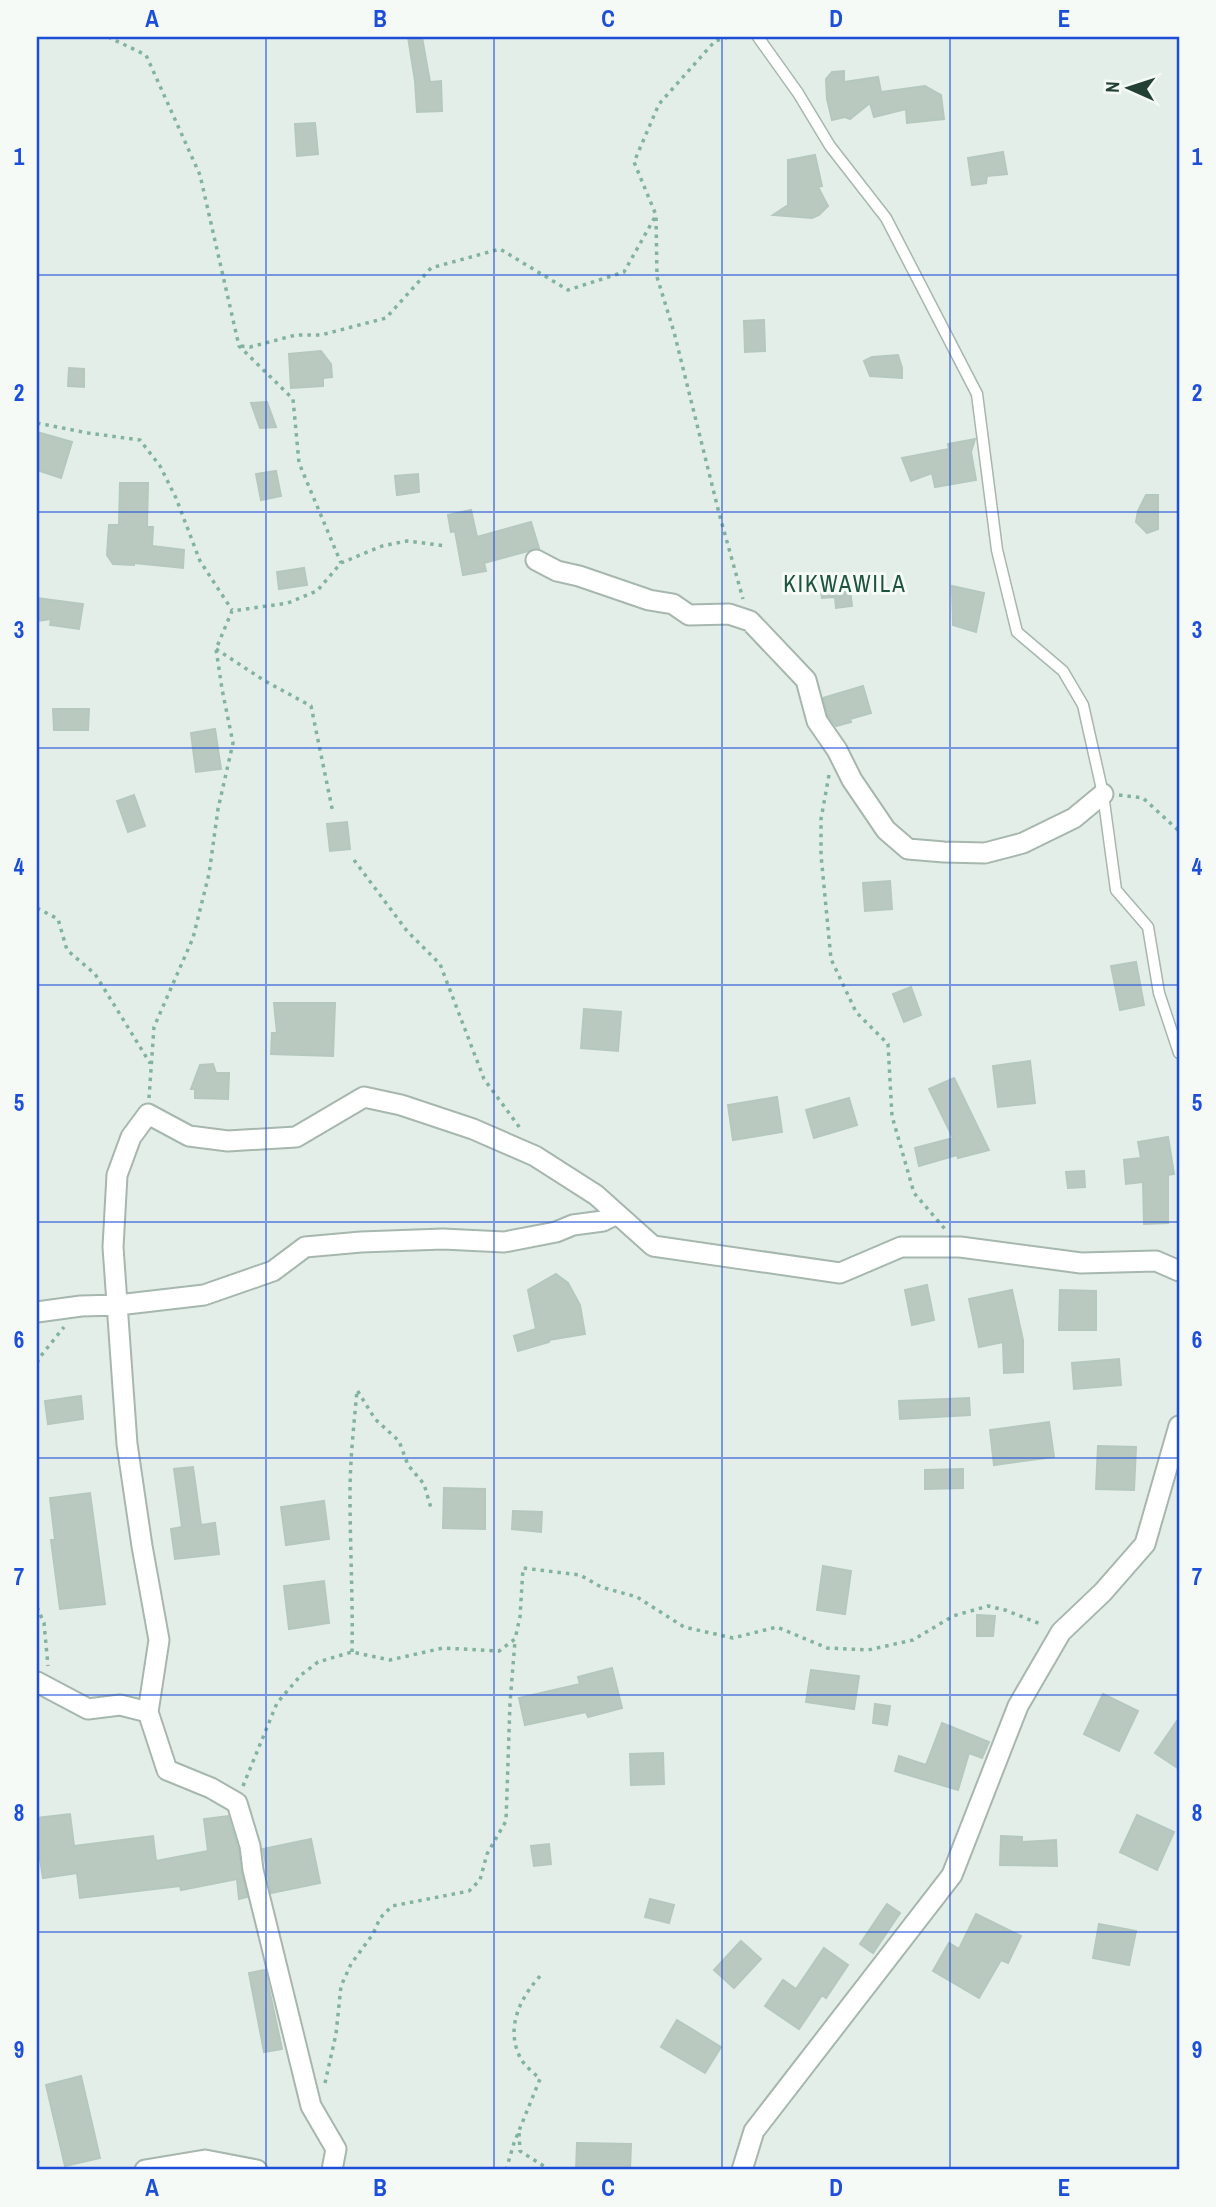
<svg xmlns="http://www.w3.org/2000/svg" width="1216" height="2207" viewBox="0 0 1216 2207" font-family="'Archivo Narrow',sans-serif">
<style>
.building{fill:#b9c9c0;stroke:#b5c8be;stroke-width:2}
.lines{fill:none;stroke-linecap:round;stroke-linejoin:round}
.lane-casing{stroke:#a6b7ae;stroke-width:13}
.street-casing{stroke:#a6b7ae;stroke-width:23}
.path{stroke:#82b39c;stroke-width:3.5;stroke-dasharray:3.5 5;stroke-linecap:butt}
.lane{stroke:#fff;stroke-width:10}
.street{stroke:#fff;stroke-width:19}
.grid{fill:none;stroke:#1d4ed8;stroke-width:2;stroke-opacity:0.55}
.labels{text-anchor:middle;stroke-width:6;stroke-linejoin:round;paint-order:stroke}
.quarter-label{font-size:23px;letter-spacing:2px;fill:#1c543e;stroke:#f5faf6}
.neatline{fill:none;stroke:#1d4ed8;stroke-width:2.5}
.grid-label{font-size:23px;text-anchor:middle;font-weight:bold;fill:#1d4ed8}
</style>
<rect width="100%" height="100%" fill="#e4eee8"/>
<path class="building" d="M408,37H422L430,82L441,81L442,111L417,112L415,81Z
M844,71V82L878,77L881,92L925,86L941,95L944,119L907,123L906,109L874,117L870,103L850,119L845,117L832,120L827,99L826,79L832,72Z
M315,123L318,154L297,156L295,124Z
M1003,152L1007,174L987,176L986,183L972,185L968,158Z
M815,155L822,186L818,187L828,206L819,215L812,218L773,215L788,205V160Z
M764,320L765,351L745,352L744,321Z
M321,351L331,364L332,377L323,378V386L291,388L289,354Z
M898,355L902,368V378L870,376L864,361L872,357Z
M69,368L84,369V387L68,386Z
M267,402L276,427L260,428L251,403Z
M37,432L72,442L61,478L37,470Z
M975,439L971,452L976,480L935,487L932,473L911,481L902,458L949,449L948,444Z
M276,471L281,496L261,500L256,474Z
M418,474L419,492L397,495L395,476Z
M120,483H148L147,527H153L152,546L184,550L183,568L134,563V565L113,564L107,555L109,525H119Z
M1146,495H1158V529L1147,533L1136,522L1138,511Z
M471,510L477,537L531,522L539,548L484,563L486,571L463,575L455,531L451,532L448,515Z
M304,568L307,585L279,589L277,572Z
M849,581L852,606L836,608L835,597L822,598L820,584Z
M952,586L984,593L976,632L953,625Z
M37,598L83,604L79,629L50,625L51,619L37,621Z
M863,686L871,713L850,719L851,722L836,726L828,716L823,698Z
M53,709H89L88,730H54Z
M215,729L221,769L196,772L191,733Z
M134,795L145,826L128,832L117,801Z
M347,822L350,849L330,851L327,824Z
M890,881L892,909L865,911L863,883Z
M1136,962L1144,1005L1120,1010L1111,966Z
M911,987L921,1015L904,1022L893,994Z
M274,1003H335L333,1056L271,1054L272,1033H277Z
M584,1009L621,1012L618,1051L581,1048Z
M1030,1061L1035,1103L998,1107L993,1066Z
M213,1064L216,1073H229L228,1099L195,1098V1089H191L200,1065Z
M954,1078L989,1150L958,1158L957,1155L919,1166L915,1148L953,1138L929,1089Z
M777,1097L782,1132L733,1140L728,1105Z
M849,1098L857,1125L814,1138L806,1110Z
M1168,1137L1174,1174L1168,1175V1223L1144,1224L1143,1182L1126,1184L1124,1160L1141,1158L1138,1142Z
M1084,1171L1085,1187L1068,1188L1066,1172Z
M556,1274L568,1283L580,1305L585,1334L549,1340V1342L518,1351L514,1336L536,1329L528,1290Z
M927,1285L934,1320L912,1325L905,1290Z
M1012,1290L1023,1340V1372L1004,1373L1003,1342L979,1347L969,1299Z
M1060,1290L1096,1291V1330H1059Z
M1119,1359L1121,1385L1074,1389L1072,1363Z
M81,1396L83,1419L48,1424L45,1401Z
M969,1398L970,1415L900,1419L899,1401Z
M1049,1422L1054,1457L994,1465L990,1430Z
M1098,1446L1136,1447L1134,1490L1096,1489Z
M193,1467L201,1525L215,1523L219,1554L175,1559L171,1529L182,1527L174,1469Z
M963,1469V1488L925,1489V1470Z
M444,1488L485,1489V1529L443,1528Z
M90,1493L105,1604L60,1609L51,1540H55L50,1498Z
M324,1501L329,1539L286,1545L281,1507Z
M513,1511L542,1512L541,1532L512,1529Z
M823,1566L851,1571L845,1614L817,1610Z
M324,1581L329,1623L289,1629L284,1586Z
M977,1615L995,1616L993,1636H977Z
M612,1668L622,1708L588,1717L586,1712L525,1725L519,1698L580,1684L578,1677Z
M811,1670L859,1676L854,1709L806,1702Z
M1103,1694L1138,1711L1119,1751L1084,1734Z
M875,1704L890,1706L887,1725L873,1723Z
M1179,1718V1769L1155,1753Z
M942,1723L989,1742L982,1758L969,1753L958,1790L895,1771L899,1756L926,1765Z
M663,1753L664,1784L631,1785L630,1754Z
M70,1814L74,1846L153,1836L156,1861L208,1851L204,1819L228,1816L238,1849L247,1897L239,1899L237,1879L181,1890L180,1886L80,1898L77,1873L43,1878L37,1840V1818Z
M1137,1815L1174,1832L1157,1870L1120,1852Z
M1001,1836L1022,1837V1842L1056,1840L1057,1866L1000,1865Z
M311,1839L320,1883L271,1893L263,1849Z
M549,1844L551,1864L534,1866L531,1846Z
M650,1899L674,1905L669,1923L645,1917Z
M887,1904L900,1913L873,1953L860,1944Z
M976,1914L1021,1936L1008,1963L1001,1960L979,1998L933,1971L949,1943L959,1949Z
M1099,1924L1136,1931L1129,1965L1093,1958Z
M741,1941L761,1959L734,1988L714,1970Z
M824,1948L848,1965L826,1998L822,1995L799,2029L765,2006L783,1980L796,1989Z
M265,1970L282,2049L264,2052L249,1973Z
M677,2020L721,2047L705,2073L661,2047Z
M81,2076L100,2158L65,2166L46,2085Z
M577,2143L631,2144L630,2170H576Z"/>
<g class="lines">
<defs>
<path id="lane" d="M758,37L798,93L830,146L886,218L977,394L997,550L1017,632L1063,671L1083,705L1103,794L1116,890L1148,927L1159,993L1179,1053"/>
<path id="street" d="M536,560L557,571L579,576L649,600L673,604L689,615L729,614L750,621L806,680L817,721L837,750L852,780L886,830L908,849L944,852L985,853L1023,843L1074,818L1103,794
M37,1312L81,1306L118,1305L204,1295L273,1271L305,1247L361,1242L443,1239L504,1242L556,1232L573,1225L603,1221L617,1214
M37,1682L88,1709L120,1705L148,1712L167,1770L211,1788L237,1803L250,1846L253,1870L311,2106L336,2149L332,2170
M148,1712L159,1640L142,1546L127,1444L113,1247L117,1175L131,1137L148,1114L189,1136L228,1141L296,1137L364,1097L401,1105L473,1129L535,1156L596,1195L653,1246L840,1273L901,1247H960L1081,1263L1156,1261L1179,1271
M145,2170L205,2160L257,2170
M742,2170L754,2131L952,1875L1018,1706L1061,1632L1103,1592L1145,1544L1179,1426"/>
</defs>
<use href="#lane" class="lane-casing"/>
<use href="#street" class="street-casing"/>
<path class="path" d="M108,37L146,55L200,175L239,346L293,399L299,463L341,563
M728,37L715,41L659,104L634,162L656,215L657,277L674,332L719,513L743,599
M241,346L250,347L296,335H321L386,318L431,268L500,249L568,290L624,272L655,217
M37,423L88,433L140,440L160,466L176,498L200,561L232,610
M216,649L265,681L311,706L333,813
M829,775L821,819V855L831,959L856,1012L888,1044L892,1116L914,1193L945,1229
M1119,795L1143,798L1179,831
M354,860L407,931L440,964L484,1079L520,1128
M37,908L58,919L67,950L95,974L150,1063
M149,1098L154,1027L193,938L209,874L218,809L233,743L222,689L216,649L232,611L288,603L317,591L341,563L382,546L407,541L447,546
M37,1363L40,1357L64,1327
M37,1607L44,1623L48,1666
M352,1652C353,1599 350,1547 350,1494C350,1459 354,1425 357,1390L375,1419L399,1441L408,1465L424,1484L431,1508
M243,1786L277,1703L301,1675L318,1662L352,1652L390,1660L443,1648L499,1651L515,1639L520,1617L523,1568L580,1575L601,1587L637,1597L684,1627L733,1638L777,1627L827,1648L868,1650L913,1640L953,1616L988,1606L1005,1610L1043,1625
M325,2083L336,2034L341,1986L351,1964L373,1934L380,1918L392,1906L469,1891L480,1880L487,1854L506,1821L510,1703L515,1641
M519,2133L520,2151L550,2170
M37,2160L41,2170
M506,2170L514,2143L540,2079C534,2073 525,2066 521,2059C504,2028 521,1996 542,1974"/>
<use href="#lane" class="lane"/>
<use href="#street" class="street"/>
</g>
<path class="grid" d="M266,37V2170M494,37V2170M722,37V2170M950,37V2170M37,275H1179M37,512H1179M37,748H1179M37,985H1179M37,1222H1179M37,1458H1179M37,1695H1179M37,1932H1179"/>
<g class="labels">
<g class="quarter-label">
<text x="845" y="592">KIKWAWILA</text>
</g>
</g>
<rect width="1216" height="2207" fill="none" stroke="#f5faf6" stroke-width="77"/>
<g transform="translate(1129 88) rotate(273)" stroke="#f5faf6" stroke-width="5" paint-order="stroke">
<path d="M0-5L12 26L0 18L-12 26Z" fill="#224134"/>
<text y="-10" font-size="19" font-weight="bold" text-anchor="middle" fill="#224134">N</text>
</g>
<rect x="38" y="38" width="1140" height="2130" class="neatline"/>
<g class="grid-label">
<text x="152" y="27">A</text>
<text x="380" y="27">B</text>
<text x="608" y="27">C</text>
<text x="836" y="27">D</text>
<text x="1064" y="27">E</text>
<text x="19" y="165">1</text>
<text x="1197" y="165">1</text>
<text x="19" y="401">2</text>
<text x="1197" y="401">2</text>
<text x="19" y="638">3</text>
<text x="1197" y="638">3</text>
<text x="19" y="875">4</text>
<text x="1197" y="875">4</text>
<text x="19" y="1111">5</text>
<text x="1197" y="1111">5</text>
<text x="19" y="1348">6</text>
<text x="1197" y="1348">6</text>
<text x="19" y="1585">7</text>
<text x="1197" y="1585">7</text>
<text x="19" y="1821">8</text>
<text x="1197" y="1821">8</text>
<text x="19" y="2058">9</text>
<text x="1197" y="2058">9</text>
<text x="152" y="2196">A</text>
<text x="380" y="2196">B</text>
<text x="608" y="2196">C</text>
<text x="836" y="2196">D</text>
<text x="1064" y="2196">E</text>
</g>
</svg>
